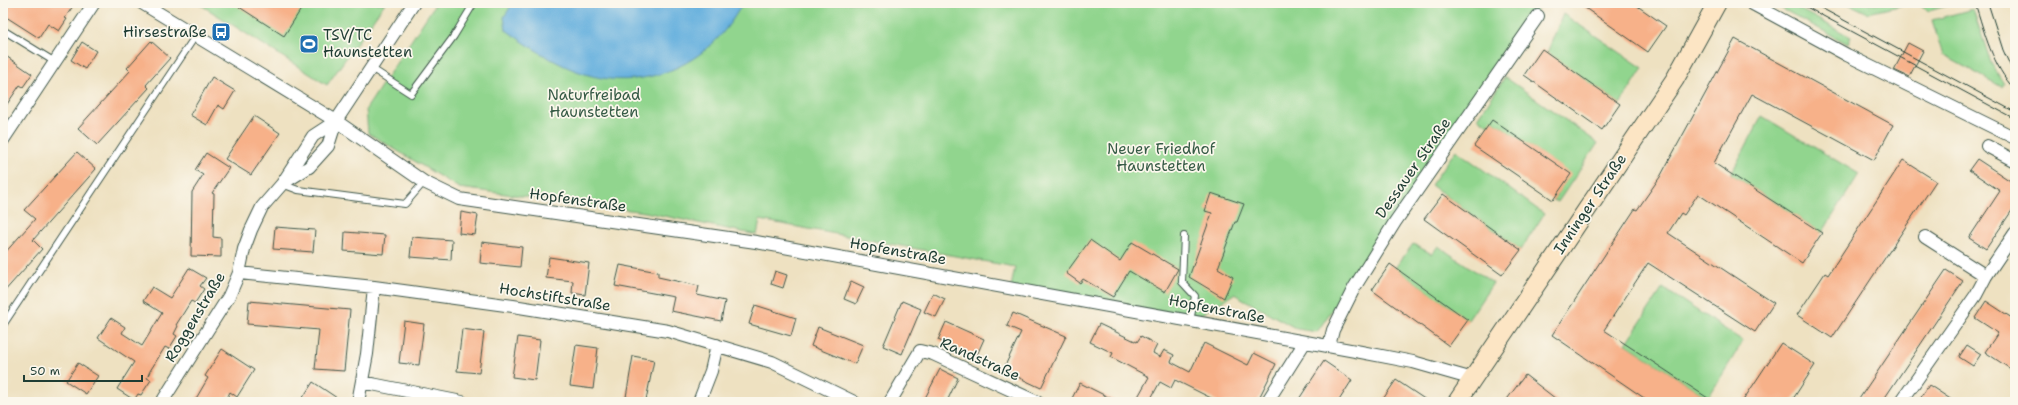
<svg xmlns="http://www.w3.org/2000/svg" width="2018" height="405" viewBox="0 0 2018 405" font-family="'Shantell Sans',sans-serif">
<style>
.green{fill:#91d58e;stroke:#588961}
.water{fill:#66b0de;stroke:#427689}
.building{fill:#f7b189}
.lines{fill:none;stroke-linecap:round;stroke-linejoin:round}
.lane-casing{stroke:#3e5649;stroke-width:8}
.street-casing{stroke:#3e5649;stroke-width:14}
.secondary-casing{stroke:#3e5649;stroke-width:20}
.lane{stroke:#fff;stroke-width:6}
.street{stroke:#fff;stroke-width:12}
.secondary{stroke:#fce5c4;stroke-width:18}
.tram{stroke:#1f3d34;stroke-width:1}
.labels{text-anchor:middle;stroke-width:3.5;stroke-linejoin:round;paint-order:stroke}
.poi-label{font-size:15px;fill:#1f3d34;stroke:#fbf7ec;text-anchor:end}
.park-label{font-size:15px;fill:#365b46;stroke:#fbf7ec}
.street-label{font-size:15px;fill:#1f3d34;stroke:#fbf7ec}
</style>
<rect width="100%" height="100%" fill="#fbf7ec"/>
<filter id="ink" filterUnits="userSpaceOnUse"><feTurbulence type="fractalNoise" baseFrequency=".025" numOctaves="2"/><feDisplacementMap in="SourceGraphic" scale="8" xChannelSelector="R" yChannelSelector="G"/><feConvolveMatrix kernelMatrix="1 2 1 2 8 2 1 2 1" color-interpolation-filters="sRGB"/></filter>
<filter id="wash" filterUnits="userSpaceOnUse"><feTurbulence type="fractalNoise" baseFrequency=".012" numOctaves="4" result="noise"/><feDisplacementMap in="SourceGraphic" scale="16" xChannelSelector="R" yChannelSelector="G"/><feGaussianBlur stdDeviation="0.9" result="paint"/><feColorMatrix in="noise" values="0 0 0 0 0 0 0 0 0 0 0 0 0 0 0 0 0 1.4 0 .05"/><feComposite in="paint" operator="in"/></filter>
<g filter="url(#wash)">
<rect width="100%" height="100%" fill="#eee1c1"/>
<path class="green" d="M198,3H385L327,85Z
M436,3H1542L1317,332L1297,329L1234,294L1190,321L1011,287L1015,267L760,220L757,235L645,212L459,188L368,133L366,109Z
M1771,3H1788L1851,37L1848,44Z
M1847,3H1903V5L1868,13Z
M1914,3H1957L1929,11Z
M1973,9L1991,63L2004,84L2002,87L1943,55L1932,20Z
M1563,14L1643,68L1620,104L1547,53Z
M1505,77L1598,143L1558,202L1553,200L1570,174L1492,120L1488,125L1478,118Z
M1762,116L1859,174L1822,233L1731,174Z
M1456,150L1544,214L1521,250L1431,185Z
M1413,244L1432,254L1438,246L1493,283L1468,320L1395,268Z
M1663,288L1743,341L1708,398L1626,344Z"/>
<path class="water" d="M513,3H743C733,20 721,38 705,50C672,77 626,87 585,74C556,65 530,47 506,30L504,17Z"/>
<g id="blocks">
<path class="building" d="M3,3H75L65,18L67,19L59,31L48,24L39,38L3,15Z
M233,3H305L284,36Z
M1578,3H1633L1666,26L1648,52Z
M1735,39L1893,125L1874,160L1752,94L1714,163L1822,233L1802,263L1698,194L1684,215L1681,213L1668,233L1774,303L1755,332L1648,263L1604,330L1714,402H1650L1552,335L1635,209L1637,210L1660,177Z
M151,41L170,58L146,85L149,88L97,145L78,128L130,71L127,68Z
M82,42L96,51L85,69L71,60Z
M1908,43L1923,51L1909,77L1894,70Z
M1542,49L1620,104L1602,130L1524,75Z
M3,54L32,74L23,87L20,85L3,110Z
M212,77L235,91L224,109L218,105L207,125L190,115Z
M254,116L280,133L251,175L225,159Z
M1492,120L1571,174L1553,200L1474,146Z
M77,152L96,169L33,240L42,249L3,293V255L35,219L24,210Z
M206,153L229,168L212,193L214,194L213,237L221,238V257L191,256L192,192L203,175L195,170Z
M1977,159L2015,184V206L1986,249L1969,238L2000,191L1969,170Z
M1903,160L1936,181L1832,338L1797,315L1825,273L1828,275Z
M1211,193L1244,204L1237,222H1235L1218,268L1233,277L1224,298L1189,277L1212,213L1205,211Z
M1443,194L1521,250L1502,275L1424,219Z
M461,212L478,215L475,235L459,233Z
M275,227L315,230L313,252L273,249Z
M345,232L385,235L383,254L344,251Z
M412,237L452,240L451,260L410,257Z
M1090,240L1120,261L1132,242L1178,269L1165,292L1129,271L1113,297L1083,279L1080,283L1066,273Z
M482,242L522,247L520,267L480,263Z
M549,257L589,263L585,295L572,293L573,281L546,278Z
M1390,264L1468,320L1449,346L1372,290Z
M620,265L658,272V277L699,286L697,295L725,301L721,321L671,311L674,297L615,286Z
M189,268L206,278L200,286L204,289L195,303L191,301L176,325L178,326L174,334L177,336L169,349L165,347L150,371L147,378L151,380L141,395L138,394L134,400L117,389L134,362L98,338L111,318L125,327L122,333L142,346L162,313L143,301L152,287L170,298Z
M1946,270L1963,281L1882,402H1857Z
M775,271L787,275L783,288L771,284Z
M851,281L864,287L856,304L844,299Z
M933,293L945,299L936,317L924,312Z
M249,301L350,310L344,371L315,369L319,330L247,324Z
M902,301L921,309L902,354L883,346Z
M1986,301L2015,320V372L1985,352L1998,333L1975,318Z
M755,305L796,318L791,336L749,324Z
M1013,313L1066,336L1041,388L1003,370L1021,332L1007,326Z
M404,321L424,324L419,365L399,363Z
M946,322L984,339L976,357L938,340Z
M1099,324L1137,342L1141,336L1157,345L1153,353L1160,357L1164,350L1174,355L1171,362L1190,372L1204,343L1248,365L1254,353L1276,364L1257,402H1219L1175,380L1171,388L1160,382L1149,402H1135L1149,377L1111,357L1113,353L1090,342Z
M818,327L863,345L855,364L811,346Z
M462,329L484,332L479,373L457,371Z
M518,337L540,340L535,380L512,377Z
M1781,343L1815,365L1791,402H1742Z
M576,345L598,348L593,389L570,386Z
M1967,345L1981,354L1973,366L1959,357Z
M222,349L254,370L237,397L230,392L225,402H194L208,378L205,376Z
M633,356L654,360L646,400L626,397Z
M1324,361L1352,380L1338,402H1297Z
M78,363L98,376L86,394L66,381Z
M940,369L958,378L949,397L947,402H923Z
M1525,375L1560,402H1505Z
M1396,380L1429,402H1381Z
M313,382L343,402H300Z
M1080,383L1118,402H1070Z
M1929,385L1955,402H1918Z"/>
</g>
</g>
<g filter="url(#ink)">
<use href="#blocks" fill-opacity="0" stroke="#3e5649" stroke-width="1"/>
<g class="lines">
<defs>
<path id="lane" d="M3,30L55,62
M371,68L411,94L454,36L474,3
M282,184L298,190L405,204L424,182
M1184,236L1182,282L1195,296L1190,321
M3,325L196,35"/>
<path id="street" d="M142,3L336,121L424,182L459,199L756,242L1361,352L1413,362L1473,379
M1751,3L1847,55L2015,138
M3,140L94,3
M1987,146L2015,161
M285,182L309,167L328,146L336,121L414,3
M1925,237L1986,276
M239,273L374,287L513,306L668,331L772,362L854,402
M1329,346L1333,330L1354,288L1395,222L1538,16
M362,382L462,402
M162,402L229,296L239,273L244,249L251,230L262,207L282,184L313,136L336,121
M358,402L367,354L374,287
M699,402L711,371L717,345
M890,402L920,351L933,354L1037,402
M1267,402L1305,342
M1901,402L1976,295L1986,276L2015,233"/>
<path id="secondary" d="M1457,402L1675,79L1717,3"/>
</defs>
<use href="#lane" class="lane-casing"/>
<use href="#street" class="street-casing"/>
<use href="#secondary" class="secondary-casing"/>
<use href="#lane" class="lane"/>
<use href="#street" class="street"/>
<use href="#secondary" class="secondary"/>
<path class="tram" d="M1799,3L2015,119
M1812,3L2015,112
M1975,3C1985,34 1992,65 2015,90
M1988,3L2003,50L2015,76"/>
</g>
</g>
<defs>
<symbol id="bus-square" viewBox="-11 -11 22 22"><rect x="-9" y="-9" width="18" height="18" rx="4" fill="#1f6fb2" stroke="#fbf7ec"/><path d="M-5-6H5V4H4V6H2V4H-2V6H-4V4H-5ZM-3.5-4V0h7V-4ZM-3.5 1.2v1.5H-2V1.2ZM2 1.2v1.5H3.5V1.2Z" fill="#fff"/></symbol>
<symbol id="stadium-square" viewBox="-11 -11 22 22"><rect x="-9" y="-9" width="18" height="18" rx="4" fill="#1f6fb2" stroke="#fbf7ec"/><path d="M0-5a6.5 5 0 1 0 0 10a6.5 5 0 1 0 0-10ZM-3.5-1.8h7v3.6h-7Z" fill="#fff"/></symbol>
</defs>
<g fill-rule="evenodd">
<use href="#bus-square" x="210" y="21" width="22" height="22"/>
<use href="#stadium-square" x="298" y="33" width="22" height="22"/>
</g>
<g class="labels">
<g class="poi-label">
<text x="207" y="37">Hirsestraße</text>
<text x="323" y="40" text-anchor="start">TSV/TC<tspan x="323" dy="17">Haunstetten</tspan></text>
</g>
<g class="park-label">
<text x="594" y="100">Naturfreibad<tspan x="594" dy="17">Haunstetten</tspan></text>
<text x="1161" y="154">Neuer Friedhof<tspan x="1161" dy="17">Haunstetten</tspan></text>
</g>
<g class="street-label">
<text transform="translate(1413 168) rotate(-55)" y="5">Dessauer Straße</text>
<text transform="translate(578 200) rotate(8)" y="5">Hopfenstraße</text>
<text transform="translate(1590 204) rotate(-56)" y="5">Inninger Straße</text>
<text transform="translate(898 251) rotate(10)" y="5">Hopfenstraße</text>
<text transform="translate(555 297) rotate(9)" y="5">Hochstiftstraße</text>
<text transform="translate(1217 309) rotate(11)" y="5">Hopfenstraße</text>
<text transform="translate(195 317) rotate(-59)" y="5">Roggenstraße</text>
<text transform="translate(980 359) rotate(24)" y="5">Randstraße</text>
</g>
</g>
<rect width="2018" height="405" fill="none" stroke="#fbf7ec" stroke-width="16"/>
<path d="M24 375v6h118v-6" fill="none" stroke="#1f3d34" stroke-width="2"/>
<text x="30" y="375" font-size="12" fill="#1f3d34" stroke="#fbf7ec" stroke-width="3" paint-order="stroke">50 m</text>
</svg>
